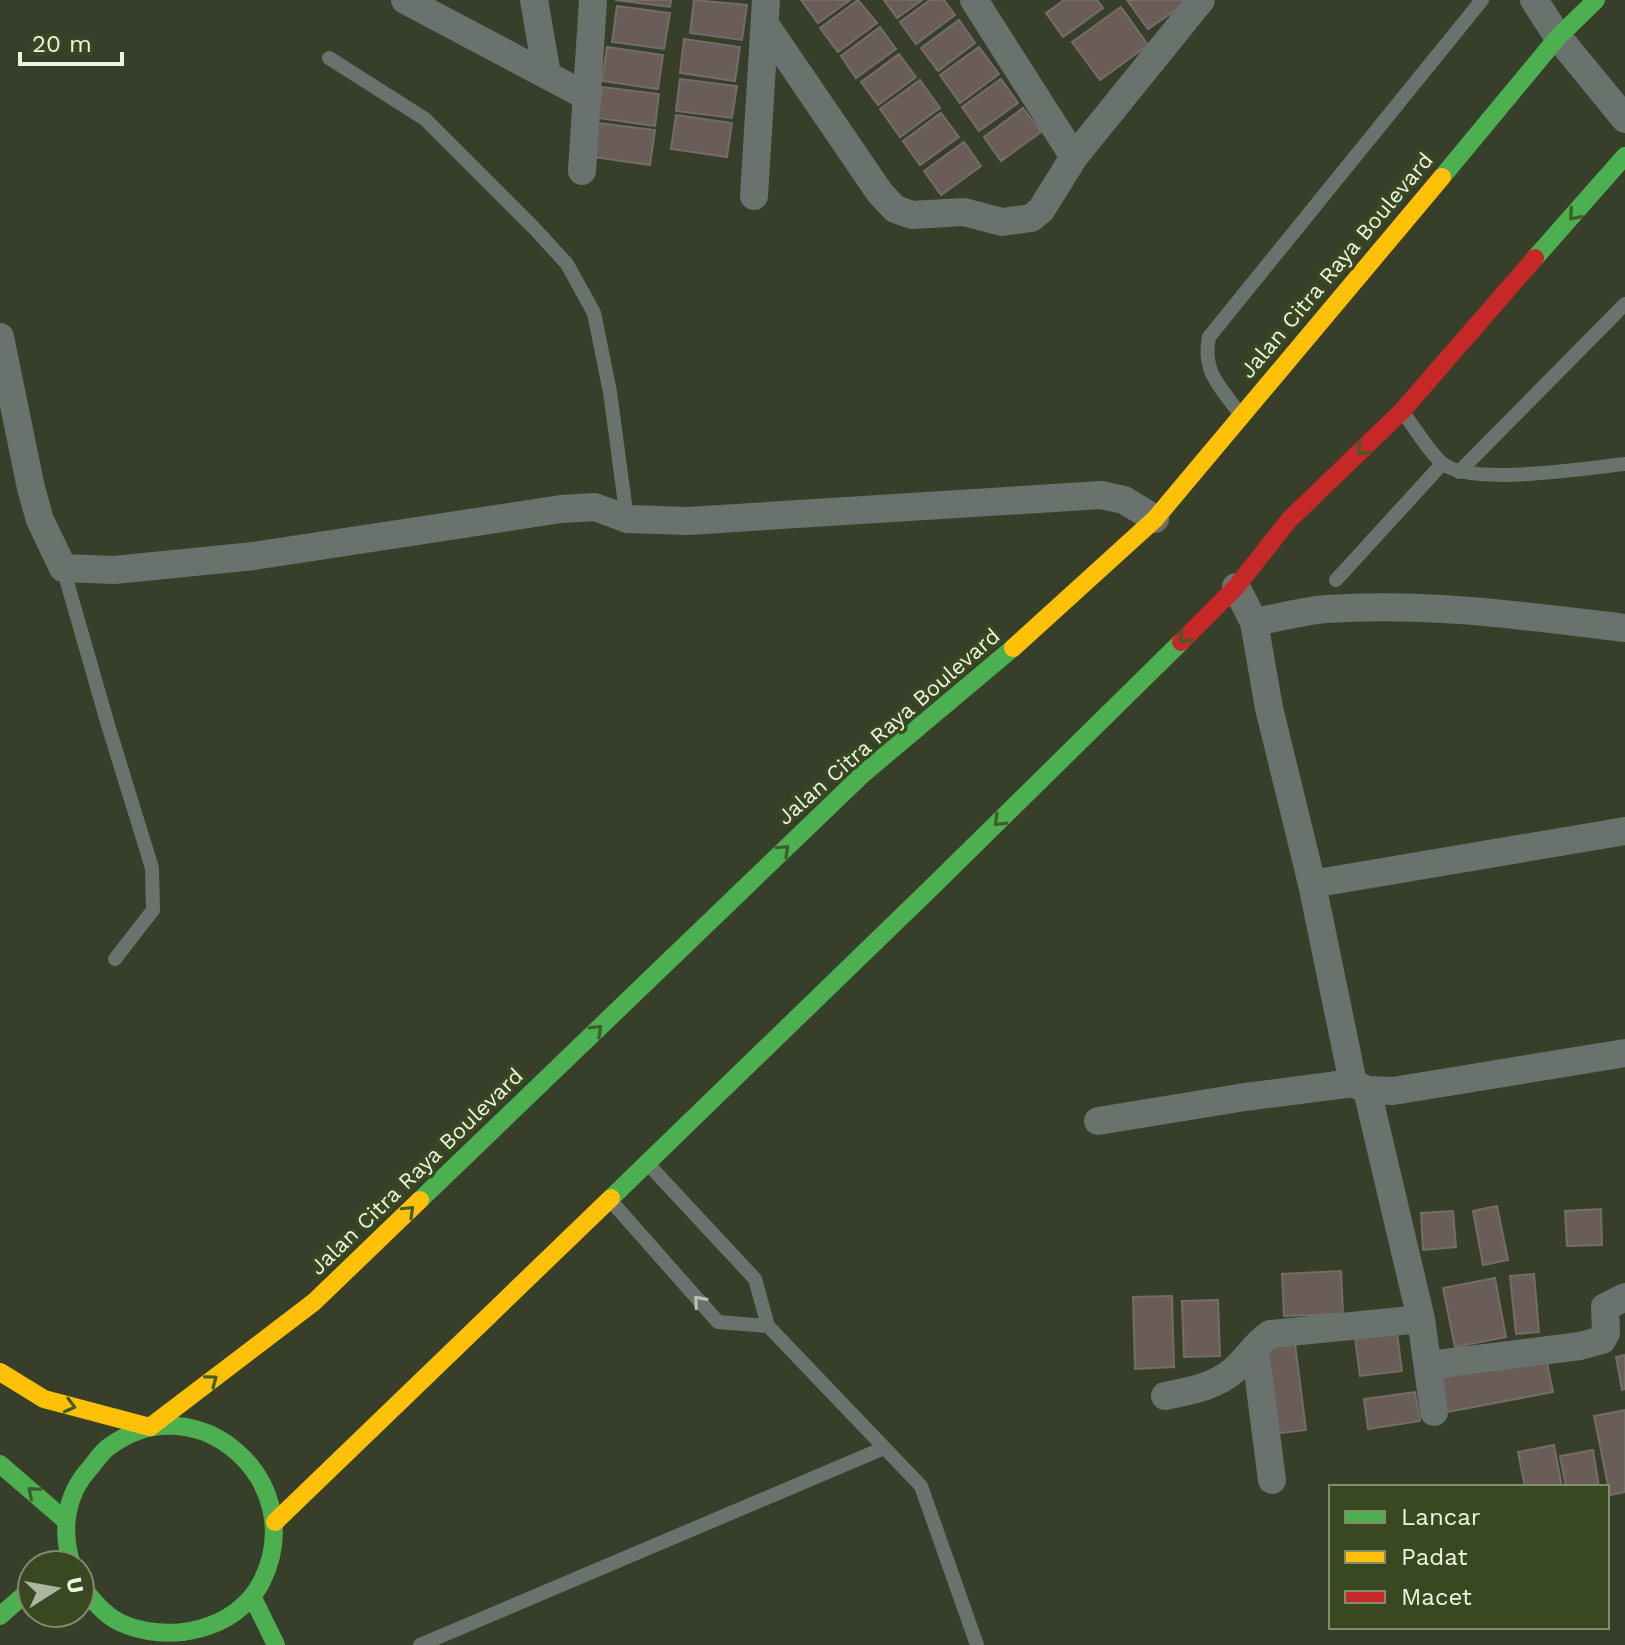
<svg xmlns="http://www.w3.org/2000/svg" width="1625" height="1645" viewBox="0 0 1625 1645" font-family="'Work Sans',sans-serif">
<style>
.building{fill:#6a5d58;stroke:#746d66;stroke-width:2}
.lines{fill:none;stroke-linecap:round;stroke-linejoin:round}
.lane{stroke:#6a726e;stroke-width:14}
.street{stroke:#6a726e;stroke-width:28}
.fast{stroke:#4caf50;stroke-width:18}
.slow{stroke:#ffc107;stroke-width:18}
.jam{stroke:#c62828;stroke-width:18}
.oneway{stroke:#3e5d2a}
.oneway2{stroke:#b7c0b1}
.labels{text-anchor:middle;stroke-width:7;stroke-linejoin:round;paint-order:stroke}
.street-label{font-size:22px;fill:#ebf4de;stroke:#3a4821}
</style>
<rect width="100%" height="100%" fill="#373f2a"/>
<path class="building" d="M615,0H671L670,7Z
M694,0L747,5L742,40L690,33Z
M801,0H850L818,23Z
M858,0L877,23L838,52L820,28Z
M884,0H922L897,18Z
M930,0H944L955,15L916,44L900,22Z
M1064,0H1097L1103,8L1063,37L1046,13Z
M1127,0H1185L1187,2L1148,29Z
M617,6L670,13L664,49L612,42Z
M1121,7L1148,45L1100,80L1072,42Z
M959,20L975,43L938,71L921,48Z
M880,27L896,49L856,78L841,56Z
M684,39L740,47L735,81L680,73Z
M607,47L663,55L658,89L602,81Z
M979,47L999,74L960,103L940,75Z
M899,54L916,77L878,105L861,82Z
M680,79L737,86L732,118L676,111Z
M1001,79L1018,103L979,131L962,107Z
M920,80L940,108L900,137L880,109Z
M602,87L659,94L655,126L598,118Z
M1023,108L1041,132L1001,161L984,137Z
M941,113L959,137L920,165L903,141Z
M676,115L732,123L727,157L671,149Z
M598,123L655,130L650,165L593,157Z
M964,142L981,166L941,195L924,171Z
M1497,1206L1508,1260L1483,1265L1473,1211Z
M1601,1209L1602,1245L1567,1246L1565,1211Z
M1453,1211L1456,1247L1423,1250L1421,1213Z
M1341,1271L1343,1314L1284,1316L1282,1274Z
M1534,1274L1539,1332L1516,1334L1510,1276Z
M1495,1278L1506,1337L1455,1347L1443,1288Z
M1172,1296L1174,1367L1135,1369L1133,1297Z
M1218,1300L1220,1356L1184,1357L1182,1301Z
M1397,1333L1402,1371L1360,1376L1355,1338Z
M1295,1344L1306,1430L1274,1434L1264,1348Z
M1625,1355V1389L1622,1390L1616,1357Z
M1546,1358L1553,1392L1442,1413L1435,1379Z
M1415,1392L1420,1421L1368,1429L1364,1399Z
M1625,1410V1492L1610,1495L1594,1416Z
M1554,1445L1562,1487H1525L1518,1452Z
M1593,1450L1599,1487H1566L1560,1456Z"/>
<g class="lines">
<path class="lane" d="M329,58L425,119L534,228L567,264L594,313L610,392L627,519
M1239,413C1220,386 1202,372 1209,337L1482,0
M1404,414C1415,428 1429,452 1442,463C1470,487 1587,468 1625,464
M1459,472L1625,304
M63,568L108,725L152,868L153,910L115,959
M1336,580L1442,464
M648,1164L755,1279L768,1326L921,1486L977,1645
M611,1201L718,1322L768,1326
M420,1645L884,1448"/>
<path class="street" d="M405,0L588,97
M534,0L547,75
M974,0L1074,157
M1534,0L1558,37L1625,119
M766,26L880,193L895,209L912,215L964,212L1002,222L1031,218L1041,210L1074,157L1201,0
M582,171L593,0
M754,196L766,0
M0,337L31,488L40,520L63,568L114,570L254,556L561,509L595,507L627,519L688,521L1101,495L1124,500L1155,519
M1236,587L1254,622L1269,708L1312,884L1353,1083
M1254,622C1278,618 1302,611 1326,609C1426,602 1526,616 1625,628
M1312,884L1625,831
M1367,1090L1421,1319L1434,1412
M1098,1121L1245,1097L1353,1083L1367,1090L1393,1091L1625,1053
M1255,1349L1272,1480
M1429,1365L1580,1346L1602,1340L1606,1333L1605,1307L1625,1297
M1165,1396C1189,1391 1214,1387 1233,1371C1246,1360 1256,1343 1270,1334L1421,1319"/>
<path class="fast" d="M1442,177L1558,37L1596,0
M1535,258L1625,156
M611,1198L932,887L1181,642
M420,1200L863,774L1013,648
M0,1464L66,1521
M72,1565C61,1531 65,1495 90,1468C96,1461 102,1451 110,1446C197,1382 311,1481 262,1581C237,1631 167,1645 119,1622C103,1614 91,1598 80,1584
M252,1596L276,1645
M0,1616L32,1588"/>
<path class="slow" d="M1013,648L1155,519L1442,177
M0,1372L44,1399L150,1427L314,1302L420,1200
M275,1522L611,1198"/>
<path class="jam" d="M1181,642L1236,587L1289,520L1402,411L1535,258"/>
</g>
<defs><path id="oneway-chevron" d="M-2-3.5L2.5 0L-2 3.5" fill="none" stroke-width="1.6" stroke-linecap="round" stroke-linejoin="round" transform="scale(2)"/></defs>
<g class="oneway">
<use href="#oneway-chevron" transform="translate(1574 215) rotate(131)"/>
<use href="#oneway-chevron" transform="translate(1362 450) rotate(136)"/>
<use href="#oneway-chevron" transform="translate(1184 638) rotate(135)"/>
<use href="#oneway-chevron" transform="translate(999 821) rotate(135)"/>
<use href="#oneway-chevron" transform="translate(784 850) rotate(-44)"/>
<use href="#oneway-chevron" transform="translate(597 1030) rotate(-44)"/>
<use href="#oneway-chevron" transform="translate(409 1211) rotate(-44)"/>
<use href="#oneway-chevron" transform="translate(212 1380) rotate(-37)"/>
<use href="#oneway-chevron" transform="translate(70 1406) rotate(15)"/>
<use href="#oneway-chevron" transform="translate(33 1492) rotate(-139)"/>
</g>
<use class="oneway2" href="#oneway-chevron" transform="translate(699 1301) rotate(-131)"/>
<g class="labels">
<g class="street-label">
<text transform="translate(1336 265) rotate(-50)" y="8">Jalan Citra Raya Boulevard</text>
<text transform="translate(888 726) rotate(-41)" y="8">Jalan Citra Raya Boulevard</text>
<text transform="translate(416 1171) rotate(-44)" y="8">Jalan Citra Raya Boulevard</text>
</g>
</g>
<rect x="1329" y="1485" width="280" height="144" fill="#3a4821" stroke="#818d6d" stroke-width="2"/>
<rect x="1345" y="1511" width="40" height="12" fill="#4caf50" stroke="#818d6d" stroke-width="2"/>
<text x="1401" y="1525" font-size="24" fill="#ebf4de">Lancar</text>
<rect x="1345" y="1551" width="40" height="12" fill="#ffc107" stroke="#818d6d" stroke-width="2"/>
<text x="1401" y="1565" font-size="24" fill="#ebf4de">Padat</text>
<rect x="1345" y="1591" width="40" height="12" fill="#c62828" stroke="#818d6d" stroke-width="2"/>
<text x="1401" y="1605" font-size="24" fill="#ebf4de">Macet</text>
<g transform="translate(56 1589) rotate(79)"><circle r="38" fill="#3a4821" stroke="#818d6d" stroke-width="2"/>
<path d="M0-6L14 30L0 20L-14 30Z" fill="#acb59f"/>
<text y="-12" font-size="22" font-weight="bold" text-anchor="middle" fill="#ebf4de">U</text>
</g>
<path d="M20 52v12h102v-12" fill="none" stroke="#ebf4de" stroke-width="4"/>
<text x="32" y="52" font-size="24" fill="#ebf4de" stroke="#3a4821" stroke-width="6" paint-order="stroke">20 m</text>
</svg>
